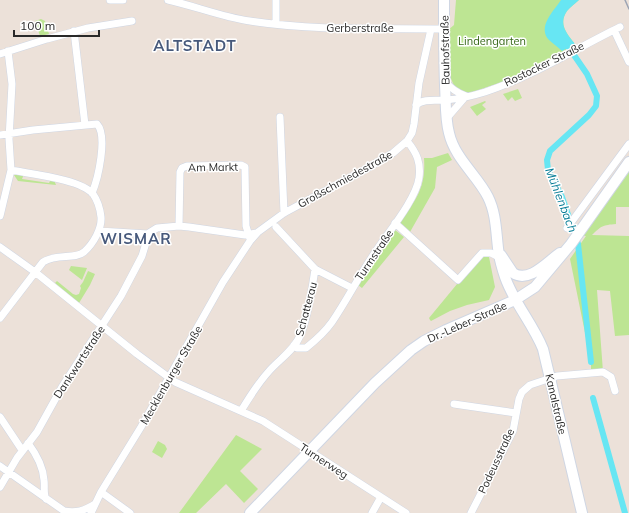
<svg xmlns="http://www.w3.org/2000/svg" width="629" height="513" viewBox="0 0 629 513" font-family="Mulish,sans-serif">
<style>
.green{fill:#bde593}
.water{fill:#67e6f3}
.lines{fill:none;stroke-linecap:round;stroke-linejoin:round}
.canal{stroke:#67e6f3;stroke-width:6}
.street-casing{stroke:#cfd6e3;stroke-width:8}
.secondary-casing{stroke:#cfd6e3;stroke-width:12}
.street{stroke:#fff;stroke-width:7}
.secondary{stroke:#fff;stroke-width:10}
.rail{stroke:#9ca4b4;stroke-width:1.5}
.labels{text-anchor:middle;stroke-width:3;stroke-linejoin:round;paint-order:stroke}
.street-label{font-size:11px;fill:#292929;stroke:#fff}
.park-label{font-size:11px;fill:#356816;stroke:#fff}
.water-label{font-size:12px;font-style:italic;fill:#087e97;stroke:#fff}
.district-label{font-size:15px;font-weight:bold;letter-spacing:1px;fill:#47597b;stroke:#fff}
</style>
<rect width="100%" height="100%" fill="#ece1d9"/>
<path class="green" d="M456,0H579C575,4 570,7 567,11C558,24 567,34 575,44L551,59L508,80L467,94L455,88L449,74L448,30L454,25Z
M41,19L45,21L49,34L40,36L35,21Z
M518,89L522,98L515,101L512,97L508,101L503,94Z
M485,101L486,102L482,105L486,109L477,116L470,107Z
M448,153L452,160L437,167L435,188L410,232L400,223C416,199 426,188 424,158H432Z
M629,162V207H616V224C603,225 601,226 592,235L629,236V335L615,336L610,291L597,290L603,372L591,373V362L570,259L586,236L578,235Z
M17,173L24,174L22,179L49,183L51,179L54,180L56,185L18,181L14,175Z
M395,230L404,237L362,288L358,285Z
M481,255L489,257L495,287L489,300L467,305L450,311L431,321L430,320L429,318Z
M71,266L87,268L82,280L69,270Z
M88,271L95,274L90,285L79,303L55,283L57,281L73,294L76,295L79,294L81,288L80,286L83,282Z
M236,435L262,449L240,471L258,489L244,503L226,484L196,513H179Z
M158,441L165,445L167,449L162,458L152,452Z"/>
<path class="water" d="M561,0H579C575,4 570,7 567,11C558,24 567,34 575,44L562,51C558,47 552,43 548,39C538,25 554,11 561,0Z"/>
<g class="lines">
<path class="canal" d="M565,42L587,74L597,96L596,106L589,115L550,151L547,160L548,170L562,197L578,244L591,362
M593,398L625,513"/>
<defs>
<path id="street" d="M110,0H123
M168,0C195,6 222,17 250,21C314,31 380,28 444,29
M276,24V0
M614,30L629,62
M74,31L85,125
M0,54L47,39L88,28L132,21
M445,81C451,89 457,93 466,96L447,118
M416,105C424,98 436,101 446,100C459,99 472,96 485,92C533,76 575,49 620,27
M280,117L284,213
M0,135L33,130L97,124C108,136 98,179 92,193
M0,216L11,170L9,139L12,84L8,51
M395,223L458,280L482,253H491L499,257
M179,226L180,172L182,168L187,166L241,165L245,167V169L246,226L250,239
M276,227L315,269L352,288
M567,228L629,144
M99,231L148,234
M0,247L35,272L137,354L175,382L263,421L406,513
M0,318L43,262C58,253 74,260 84,252C93,244 102,229 101,217C100,208 98,201 93,194C81,179 30,174 11,170
M294,345L297,348H306C316,340 325,332 332,322C347,300 359,276 374,254C386,235 416,200 419,178C421,163 417,153 407,141
M454,404L516,413
M241,411C250,396 258,383 270,370C280,359 294,350 300,336C308,318 312,289 315,269
M0,417L22,450
M28,443C37,455 43,466 44,480C45,487 43,493 46,499
M0,466L67,513
M0,487L17,458L37,432L62,387L121,296L142,256L149,233L157,228L179,226L189,227L245,235L257,233
M101,492L130,513
M64,511C76,513 84,511 95,504
M91,513L101,492L141,427L223,282L250,241L258,232L284,213L364,170L393,153L407,141L412,133L414,124L419,83L431,29
M372,513L381,497
M471,513L513,431L519,399L522,392L530,385L557,376L603,372L611,377L615,391"/>
<path id="secondary" d="M444,0C444,28 444,57 445,85C446,101 445,118 449,133C455,159 477,175 488,197C496,213 496,231 498,248C499,258 502,268 505,277C514,303 533,324 543,349L582,513
M501,255L513,273C529,284 548,261 560,253
M250,513L375,383L411,350L424,341L446,330L515,300L535,287L571,244L629,162"/>
</defs>
<use href="#street" class="street-casing"/>
<use href="#secondary" class="secondary-casing"/>
<use href="#street" class="street"/>
<use href="#secondary" class="secondary"/>
<path class="rail" d="M625,0L629,9"/>
</g>
<g class="labels">
<g class="street-label">
<text x="360" y="32">Gerberstraße</text>
<text transform="translate(445 50) rotate(-91)" y="4">Bauhofstraße</text>
<text transform="translate(544 64) rotate(-26)" y="4">Rostocker Straße</text>
<text transform="translate(213 167) rotate(-1)" y="4">Am Markt</text>
<text transform="translate(345 179) rotate(-29)" y="4">Großschmiedestraße</text>
<text transform="translate(374 255) rotate(-56)" y="4">Turmstraße</text>
<text transform="translate(306 309) rotate(-75)" y="4">Schatterau</text>
<text transform="translate(467 322) rotate(-24)" y="4">Dr.-Leber-Straße</text>
<text transform="translate(79 362) rotate(-57)" y="4">Dankwartstraße</text>
<text transform="translate(171 375) rotate(-60)" y="4">Mecklenburger Straße</text>
<text transform="translate(556 404) rotate(77)" y="4">Kanalstraße</text>
<text transform="translate(324 461) rotate(33)" y="4">Turnerweg</text>
<text transform="translate(496 461) rotate(-65)" y="4">Podeusstraße</text>
</g>
<g class="park-label">
<text x="492" y="45">Lindengarten</text>
</g>
<g class="water-label">
<text transform="translate(561 200) rotate(69)" y="4">Mühlenbach</text>
</g>
<g class="district-label">
<text x="195" y="51">ALTSTADT</text>
<text x="136" y="244">WISMAR</text>
</g>
</g>
<path d="M14 30v6h85v-6" fill="none" stroke="#292929" stroke-width="2"/>
<text x="20" y="30" font-size="12" fill="#292929" stroke="#ffffff" stroke-width="3" paint-order="stroke">100 m</text>
</svg>
